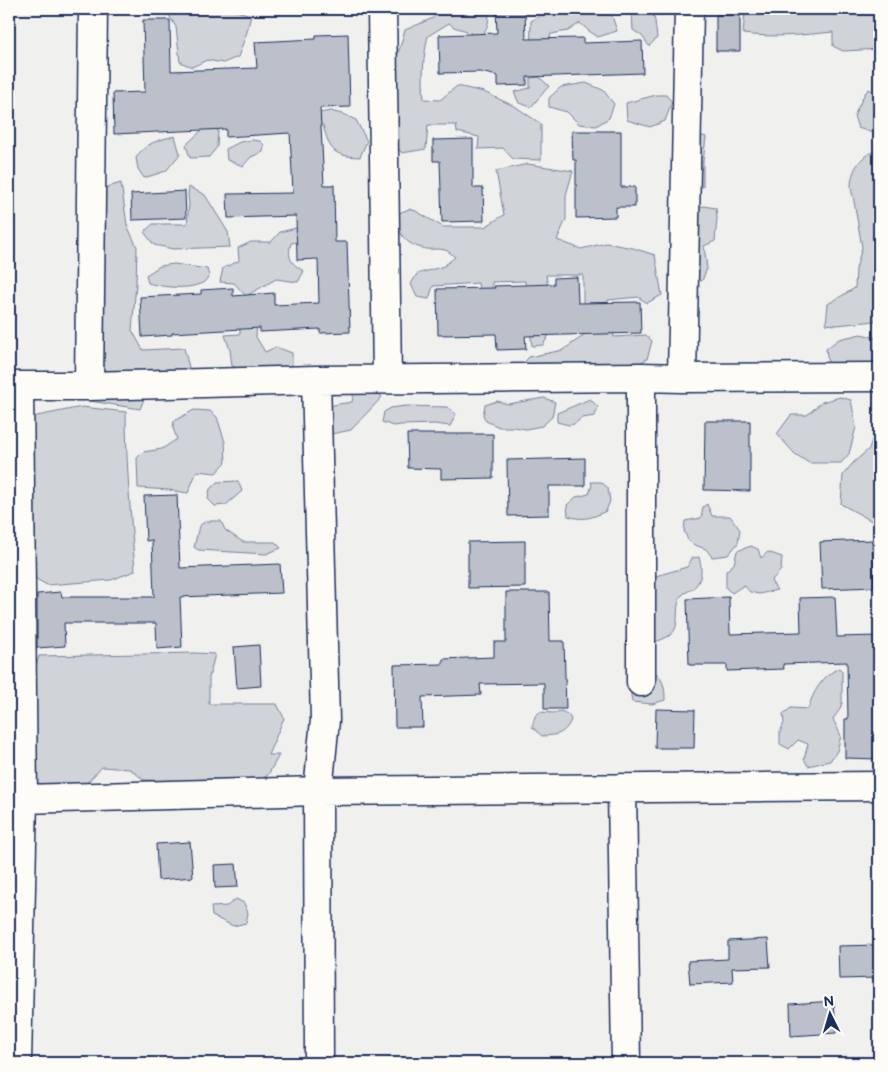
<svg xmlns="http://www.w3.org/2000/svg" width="888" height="1072" viewBox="0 0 888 1072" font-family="'Balsamiq Sans',sans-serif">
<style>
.green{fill:#d0d3d8;stroke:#76819b}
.building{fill:#bbc0ca;stroke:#1b2f5e}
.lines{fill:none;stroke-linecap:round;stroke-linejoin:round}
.minor-casing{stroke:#1b2f5e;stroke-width:31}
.minor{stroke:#fdfcf7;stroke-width:28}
</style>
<rect width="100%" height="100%" fill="#f0f0ee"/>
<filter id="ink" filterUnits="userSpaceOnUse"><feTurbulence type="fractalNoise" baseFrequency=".02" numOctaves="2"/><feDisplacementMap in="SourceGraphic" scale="10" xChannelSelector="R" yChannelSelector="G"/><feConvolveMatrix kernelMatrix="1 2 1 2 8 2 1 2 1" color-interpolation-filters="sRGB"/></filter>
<g filter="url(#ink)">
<path class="green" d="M175,9H196L202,11L230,9L251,15L247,32L238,57L223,63L207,60L192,67L180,62L176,27L167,12Z
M441,9H487C491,17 488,31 480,36C477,38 474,38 472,40L470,32L454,27L449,23L428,36C423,57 422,77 424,99L440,100L457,86L484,92L516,107L541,124V160L513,159L503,148L478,149L479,137L457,132L456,125H428L426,149L402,153L390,139L393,71L405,30L433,18Z
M551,9H602L611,13L617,31L598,37L589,31L580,23L568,31L551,34L547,49L530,67L531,21Z
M747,9H879V49L843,51L833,46V32C802,35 774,38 743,34L745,10Z
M647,10L653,14L655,21L657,38L649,46L642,36L633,30L632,13Z
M539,77L549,86L531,107L519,103L514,92L530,88V78Z
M586,83L603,90L614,104L609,118L596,126L579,124L567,112L549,107V98L561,87Z
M869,89C880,94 881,112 879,123C878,126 875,130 873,133L858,128L854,116L865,93Z
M656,95H666L672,102L665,121L650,127L627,120L626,103Z
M331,111L345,115L356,120L367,141L360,157C333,156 330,151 323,125H313L314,114Z
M203,129H218L217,147L209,157L190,158L186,145Z
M694,133L706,137L703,162V187H688Z
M175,136L180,154L166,171L144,178L138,169L136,158C145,143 158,140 175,136Z
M252,140L260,141L264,145L263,152L251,157L243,166L227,160L226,149L240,142Z
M875,151L879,160V195L874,201L879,225L875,252V276L877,301L875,321L837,325L826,324L828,304L855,288L856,269L862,247L853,196C848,184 853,168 862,159C865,155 871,153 875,151Z
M528,164L573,171L566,195V219L557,240L581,249L606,243L633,248L655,255L662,295L647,303L638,297L608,300L614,337L646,335L652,341L647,359L628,369L520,367L529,357L563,350L583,336V275H546L551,305L549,335L543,345L532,346L525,281L492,282V301L481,302L478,283L433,286L429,299L417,297L411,284L417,274L444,266L455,257C452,255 449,251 445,250C439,248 432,250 426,249C406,245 395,234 399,213L409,209L416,211L443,227H485L504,215L496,171Z
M121,183L127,225L137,247L136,284L132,330L143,350L184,348L190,371L150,384L140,409L84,400L81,368L91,192Z
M189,187L205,195L228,232L230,247L173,249L154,245L144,232L153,224H187L189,204L188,195Z
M703,206L716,208L717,218L715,241L704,246L707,268L702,281L685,278L670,258V237L673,215Z
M300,227L310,240L291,243C287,258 291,264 304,271L298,282L276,279L246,296L234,283L220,282L223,268L239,261L238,248L251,242H271L280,232Z
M174,264L207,269L209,276C207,279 204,283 200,284C186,290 162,287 148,283L146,275L160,266Z
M240,314L257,317L256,337L265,352L276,347L292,353V373L247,372L232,366L230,350L225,335L240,334Z
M861,334L873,337L879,341V363L866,370L843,376L828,363L826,349L839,339Z
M354,392H377L382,397L351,430L332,434L322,425L321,412L333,405L352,402Z
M840,397L851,400L856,427L849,454L841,463H809L795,454L777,434L791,415H807L822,402Z
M544,398L555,402L552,417L542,426L526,429L514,427H499L486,421L483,415L485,405L497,401L508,404Z
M590,399L598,407L595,416L582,418L574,424L569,425L557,422V413C568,408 579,404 590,399Z
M405,406L447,407L456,414L450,426L435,424L401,425L393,426L382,422L384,412L391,408Z
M82,407L126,412C126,465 131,518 135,571L111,580L47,585L29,575L27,418Z
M194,410L210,411L217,417L225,442L226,462L216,473L197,471L188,493L169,490L138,488L137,458L143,452L162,449L177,439L173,428L174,421Z
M879,429V525L841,504L843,475L853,463L869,449L875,430Z
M238,481L242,491L226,505L215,506L208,499L210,489L217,482Z
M591,482H601L608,488L610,501L606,511C592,518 583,521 568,516L567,505L576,497L589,494L592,485Z
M707,504L712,516H730L740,530L738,543L728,555L712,557L706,549L692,544L688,540L684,531L685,521L701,518L703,507Z
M206,521H221L225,530L243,542H275L281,548L266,554L198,550L194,547L199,526Z
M751,546L758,549L761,558L768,552L782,557L781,570L771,581L777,590L759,594L750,592L744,585L732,593L726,588V571L734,564L737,551Z
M699,557C702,568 703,581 692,589C689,591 684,593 682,595C672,608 684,629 667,637C654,644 650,642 637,640L642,580L687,567L692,558Z
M195,653L215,654L209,678V704H277L284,718L268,755H279L268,775L261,779L239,784L208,780L173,781L144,780L130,769L102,767L81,789L39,786L29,764L27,697L39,656Z
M839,668L842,671V703L840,709L833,719L841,736L837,751L830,761L808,766L804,759L808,744L798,740L789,749L780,744V732L784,723L783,714L791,708L808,709C813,692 822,676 839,668Z
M652,669C663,679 665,685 665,700L652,704L632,702L630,688Z
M561,711L569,715L571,720C564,735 557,735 542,736L532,727L535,716L540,712L554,713Z
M236,899L244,903L248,913L246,923L233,926L212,916L211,907L227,906Z"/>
<path class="building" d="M496,9H525L526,39L583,38V43L642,41L643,73L527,77V85L498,86V76L480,72L440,73L439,35L497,33Z
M716,15H740V51H716Z
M143,20H170L171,71L257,68L255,42L316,39V35L348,34L350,107L320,108L324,185H334L335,242H347L350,332L320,333V329L260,332V328L172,333V335L142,337L140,297L201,294V290L233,288V296L274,293V305L319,303L318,259L297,260L296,216L228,218L227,194L293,193L290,133L226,137V129L114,134L113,93L145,92Z
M572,131H621V187H635V207H616V217L576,218V160H573Z
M473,139V188H483L484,221L442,222L440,161H433V140Z
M185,191L186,218L132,220L131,194Z
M577,277L578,303L640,302L641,333L525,336L526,349L497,350L496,334L438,335L437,289L495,288L494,286L554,284V278Z
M705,421H750V491L704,490Z
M407,434H493V478L441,479V469L408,468Z
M585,458V486H549V515L508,516L507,460Z
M177,495L180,568L280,564L282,593L180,597L182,647L157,649L156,623H64L65,646L37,648V594L61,592L62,597H154L152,540L146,541L144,496Z
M872,540L874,587L822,589L820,542Z
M525,541V587L468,588V542Z
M506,592H549L550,641H564L566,709H544V683L480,684L481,695L422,697L423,727H395L394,665L443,664V659L494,657V642H506Z
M729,597L730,634L801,632L800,598L835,597L837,637L879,636V684H877V759L845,758V719H848L847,662L783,664L784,669L727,671V665H689L687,599Z
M259,645L261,686L237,688L234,647Z
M656,709L695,710L694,748H655Z
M190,842L193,877L158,880L156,844Z
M236,864L238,887L215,888L214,865Z
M768,939L770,967L732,968L733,982L690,984L688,961L728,959V941Z
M879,945V978L839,979L838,946Z
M834,1001L836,1033L791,1036L790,1004Z"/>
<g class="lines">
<defs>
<path id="minor" d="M382,9L387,379
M641,377V682
M682,378L689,9
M316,380L325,720L318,791L319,1063
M9,386H89L316,380L641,377L682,378L879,377
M89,386L93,9
M622,788L626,1063
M23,799L318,791L879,786
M17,1063L23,799L19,387"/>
</defs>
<use href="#minor" class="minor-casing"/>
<use href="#minor" class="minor"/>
</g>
</g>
<rect width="888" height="1072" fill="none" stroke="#fdfcf7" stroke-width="30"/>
<rect x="15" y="15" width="858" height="1042" fill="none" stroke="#1b2f5e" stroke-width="2" filter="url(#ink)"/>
<g transform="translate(830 1014) rotate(355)" stroke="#fdfcf7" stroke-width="4" paint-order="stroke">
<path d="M0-4L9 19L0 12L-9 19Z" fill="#1b2f5e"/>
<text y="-8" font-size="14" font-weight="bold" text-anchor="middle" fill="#1b2f5e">N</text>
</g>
</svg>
